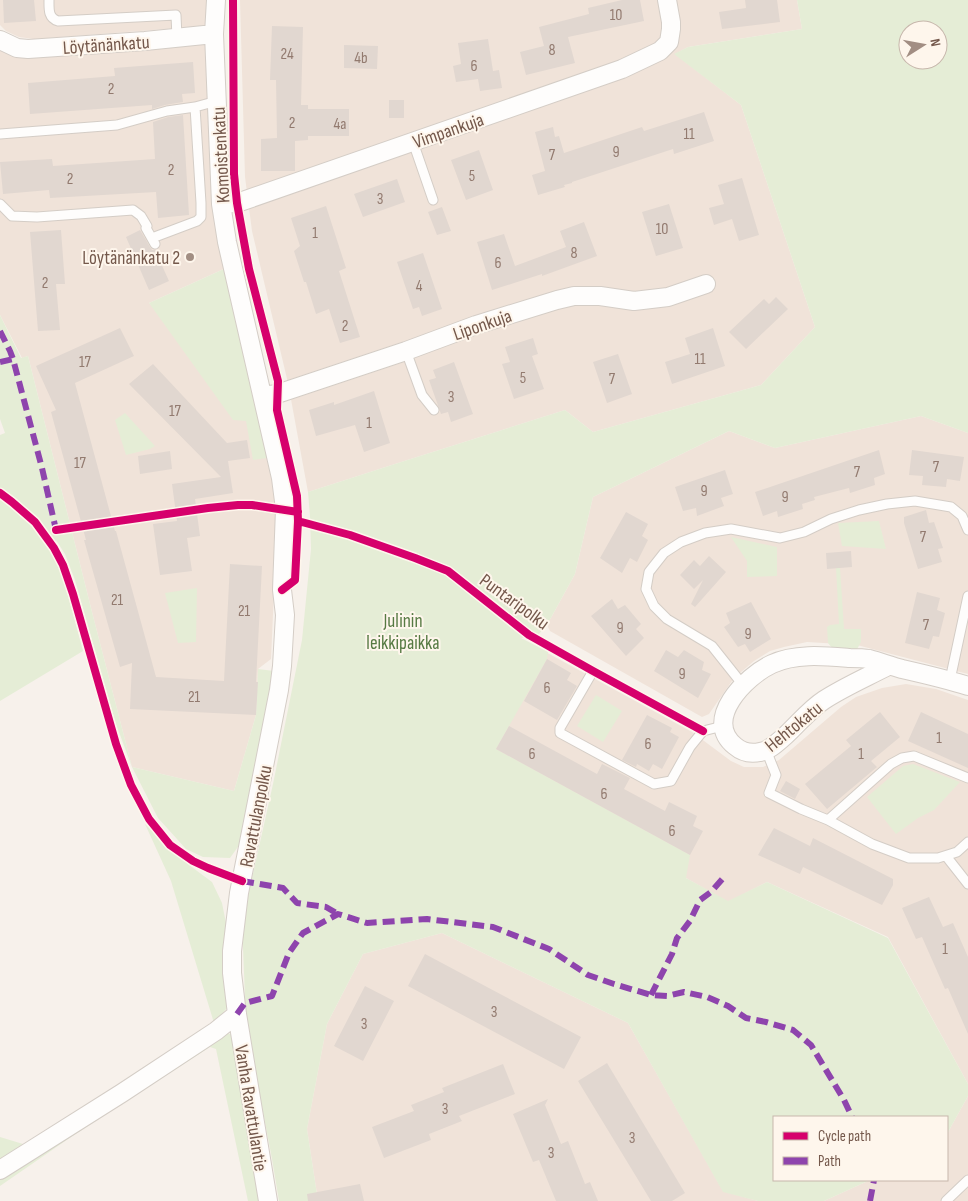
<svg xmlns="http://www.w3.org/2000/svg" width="968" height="1201" viewBox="0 0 968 1201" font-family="'Sofia Sans Condensed',sans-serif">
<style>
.residential{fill:#f0e3d9}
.green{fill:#e5edd6;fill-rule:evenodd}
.building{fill:#e1d7d0}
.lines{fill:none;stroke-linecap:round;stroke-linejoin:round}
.lane-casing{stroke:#d4cdc6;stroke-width:11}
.street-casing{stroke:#d4cdc6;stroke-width:20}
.lane{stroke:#fefdfc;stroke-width:9}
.street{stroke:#fefdfc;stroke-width:18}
.quiet{stroke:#8e44ad;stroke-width:6;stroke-dasharray:12 6;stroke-linecap:butt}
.cycleway-casing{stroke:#fef6ec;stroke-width:11}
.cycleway{stroke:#d6006c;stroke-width:8}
.poi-dot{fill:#a28e83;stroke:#fef6ec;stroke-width:2}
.labels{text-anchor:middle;stroke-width:4;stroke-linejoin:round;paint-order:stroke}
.number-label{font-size:16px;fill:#927a6f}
.street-label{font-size:19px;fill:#74584b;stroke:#fef6ec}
.poi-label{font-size:19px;fill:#74584b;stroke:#fef6ec;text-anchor:end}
.park-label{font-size:19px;fill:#577a43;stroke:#fef6ec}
</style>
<rect width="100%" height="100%" fill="#f7f1eb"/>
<path class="residential" d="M0,0H208L206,26L34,39L19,37L6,31L0,25Z
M240,0H797L802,29L688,47L675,54L741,105L815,327L761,385L593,432L565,410L398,463L308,492L288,383L252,231L245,177Z
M205,43L212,200L216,226L226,268L149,303L261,420L278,502L271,659L258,669L256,715L234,791L132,767L92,612L28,356L22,358L0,315V48Z
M921,416L968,433V674L857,645L807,642L784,647L770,651L754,661L734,678L709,714L702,717L550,631L547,625L575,574L593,497L729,431L775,448Z
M520,638L692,732L731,761L744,767H763L779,760L841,707L856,697L882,688L906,684L936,689L968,700V1084L888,937L767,882L728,902L461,749Z
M442,933L628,1023L723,1191L758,1201H318L307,1129L327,1024L363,954Z
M968,1096V1201H824L870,1180H947V1134Z"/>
<path class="green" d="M797,0H968V433L921,416L775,448L729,431L593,497L575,574L547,625L538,635L521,638L548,652L547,659L496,749L690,855L686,878L728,901L767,882L888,938L968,1084V1096L947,1134V1117H774V1180H870L824,1201H758L723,1192L628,1023L442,933L363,954L327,1024L307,1129L318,1201H279L272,1159L246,1022L242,923L273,784L302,640L311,549L310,516L308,492L398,463L565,410L593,432L761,385L815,327L741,105L674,54L688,47L802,29ZM908,30H938V60H908Z
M226,268L270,456L267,458L253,460L246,421L233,420L149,303Z
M0,315L21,358L28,356L92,612L132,767L234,791L256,715L258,669L274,671L240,844L230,858L203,857L186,849L158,818L132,767L116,724L75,580L65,554L56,540L63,577L83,651L0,701V435L5,433L0,419Z
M125,413L155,446L150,449L126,455L115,420Z
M879,521L886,549L842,546L838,523Z
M731,537L777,547V576L747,577V561Z
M836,568H840L844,629H861V642L856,651L833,649L828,643L827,627L830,625L839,624Z
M197,588L196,642L178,643L165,593Z
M596,695L622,711L603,742L577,726Z
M913,764L960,782L934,810L918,818L896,834L867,797L903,766Z
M145,824L189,865L212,882L222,903L226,923L224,961L229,999L227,1008L214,1023L171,881Z
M223,1033L231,1034L233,1037L263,1201H248L216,1049L210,1047L71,1137L0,1186V1173Z
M0,1137L23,1144L0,1159Z"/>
<path class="building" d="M3,0H34L36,21L4,23Z
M622,0H640L644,21L568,37L575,63L526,75L520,52L544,46L539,27L589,14L588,8Z
M745,0H777L780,22L722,29L719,12L746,8Z
M272,26L303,27L301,105H308V109H349V136H308V140L295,141V171H261V139L277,138L276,80H270Z
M488,39L493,71L499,70L502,88L480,91L478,79L456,82L453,66L461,64L458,43Z
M344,45L378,46L377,69L344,68Z
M193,62L195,93L182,94L183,102L165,105L152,109V105L30,114L28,83L115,76L114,68Z
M389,100H404V118H389Z
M704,112L714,141L674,154L673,149L572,182V183L564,185L565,187L538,195L532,175L545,171L535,132L553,127L555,137L559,136L564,153L642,127L644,131Z
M183,115L189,215L158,218L156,192L50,198L49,190L3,194L0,162L52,159L53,166L155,159L153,122L168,117Z
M479,150L493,190L466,200L451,160Z
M742,178L759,235L739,241L732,219L714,225L709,208L724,204L718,185Z
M397,179L405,202L363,217L354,194Z
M669,204L683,248L656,256L642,212Z
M326,206L346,268L339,271L360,337L340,343L329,309L316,314L306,282H304L294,251L300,246L291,218Z
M442,207L451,231L437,235L428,212Z
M584,222L597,256L542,276V274L492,290L477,242L504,234L515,266L566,247L560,231Z
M61,230L65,284H56L60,330L38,331L30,232Z
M140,230L150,247L152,250H155L169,281L149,290L126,237Z
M423,253L442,309L422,316L419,307L413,309L397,262Z
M776,297L788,309L746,349L729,332L764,299L769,304Z
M120,328L134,356L75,383L115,531H116L156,677L224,681L230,564L262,566L256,682H258L256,715L130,709L132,663L120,667L84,540H86L51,412L56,410L36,366Z
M713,328L725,366L672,384L665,362L690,354L685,338Z
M533,338L538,354L532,356L544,389L514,399L502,364L510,362L505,347Z
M618,354L632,394L607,403L593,362Z
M454,362L473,414L451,422L448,412L441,414L429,380L436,378L433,370Z
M153,364L227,443L247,440L250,458L228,461L233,493L195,499L200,536L187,538L192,571L160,575L153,524L177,521L172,484L221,477L129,384Z
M374,391L390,443L364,452L355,425L316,436L309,410L334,402V405Z
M879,450L885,474L874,478L875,485L850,493L849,488L814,497L815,500L802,504L803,509L778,517L777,511L763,516L755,492Z
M912,450L964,457L960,481L947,479L946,487L922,485L923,476L909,475Z
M170,451L172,469L140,474L138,456Z
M725,470L733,494L721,498L724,506L697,516L696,508L683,511L675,487Z
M926,510L929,523L934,522L943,548L938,549L942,562L918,569L904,523V517Z
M626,512L648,524L642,536L648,540L637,562L630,558L622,573L600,558Z
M851,551L852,567L827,569L826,553Z
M709,556L726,572L695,607L691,604L703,580L694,589L680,575L694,560L700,566Z
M917,592L940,598L937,610L945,613L939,637L933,636L929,649L905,643Z
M612,599L618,609L625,605L641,624L636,629L644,638L626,656L591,616Z
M751,602L771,639L750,652L745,644L738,647L724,627L730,623L726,613Z
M666,650L678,657L684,650L704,662L702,670L711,674L698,698L654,671Z
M547,659L571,673L567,680L577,686L557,720L524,701Z
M880,712L900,737L871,761L877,767L827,809L805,784L851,746L846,740Z
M921,712L968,734V768L908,741Z
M647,715L672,728L670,732L679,737L662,769L653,764L649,771L637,764L636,767L622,760Z
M509,726L597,774L602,764L630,778L624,789L665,811L669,802L697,816L693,826L703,831L690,855L496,749Z
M786,781L800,789L795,799L780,791Z
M774,828L810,846L813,838L893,879V885L882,905L803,867L800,874L758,855Z
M929,897L943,927L953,923L968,957V1034L948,988L945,989L922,937L916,939L902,908Z
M425,954L581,1037L564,1069L408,986Z
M365,986L394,1001L363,1061L334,1046Z
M607,1063L685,1193L672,1201H651L578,1081Z
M503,1064L515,1094L459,1116L462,1121L429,1134L431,1140L384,1158L372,1127L414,1111L411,1105L444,1092L442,1088Z
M548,1099L545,1105L561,1144L568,1141L585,1184L590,1182L598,1201H556L539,1160L533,1162L513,1114Z
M360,1184L364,1201H308L307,1194Z"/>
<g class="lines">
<defs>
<path id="lane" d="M49,0C49,9 48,18 58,21L176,15L177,38
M0,134L117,125L167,111L195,107L217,101
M413,142L433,200
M0,204L12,216L37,217L133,210L141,216L147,226L146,228L155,244
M152,238L197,221L201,217V203L195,107
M406,351L422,395L434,410
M593,671L560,728V733L654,784L671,781L690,747L703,731L723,726
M950,680L968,596
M743,685L712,646L667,619L654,606L646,589L649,572L664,553L681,542L705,533L731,529L780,538L804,532L831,519L859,510L887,504L915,501L951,507L962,516L968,530
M766,750L776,775L769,793L801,809L828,820L872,844L909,858H938L957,852L968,842
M828,820L891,764L902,758L914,756L968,778
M946,856L968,884
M946,1201L968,1180"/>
<path id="street" d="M216,0L214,34L221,204L227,242L281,478L285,509L282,590L285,615L282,666L279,690L239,893L232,951V973L237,1014L268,1201
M0,40L17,48L28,49L145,41L214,34
M221,204L237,203L622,69L660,51L669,42L671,29V22L667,0
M263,396L277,394L406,351L476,325L557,300L574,296H600L634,301L668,297L706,284
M888,666C867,677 844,687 824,700C810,709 798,724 785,736C778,742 769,751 760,752C751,754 742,752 735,746C702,720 746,676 772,664C795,653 825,656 850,658C856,658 863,658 869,659C880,662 891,666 902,669C924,674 946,679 968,686
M0,1170L122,1093L216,1031L237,1014"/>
</defs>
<use href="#lane" class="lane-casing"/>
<use href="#street" class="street-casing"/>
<use href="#lane" class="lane"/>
<use href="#street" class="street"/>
<path class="quiet" d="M0,331L10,351L13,359L42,468L56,530L55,535
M0,362L13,359
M242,881L283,888L297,903L326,907L338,914
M651,995L672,954L677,938L690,921L700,900L711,892L725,876
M237,1014L245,1003L272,996L289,953L303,933L338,914L367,923L427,919L493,927L549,949L588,975L614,984L651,995L667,996L684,992L707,997L728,1006L746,1018L766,1022L793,1030L811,1045L844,1100L852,1117
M870,1201L874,1180"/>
<defs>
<path id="cycleway" d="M233,0L234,174L237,203L249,269L278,381L277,410L297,496L298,521L295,580L282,590
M0,493L12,502L35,522L54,548L63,565L73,594L116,744L131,785L149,819L170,845L193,861L208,868L242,881
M298,521L350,535L415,558L448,571L529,635L593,671L703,731
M56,530L208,508L238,505H252L298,512"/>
</defs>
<use href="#cycleway" class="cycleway-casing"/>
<use href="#cycleway" class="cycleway"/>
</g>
<circle class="poi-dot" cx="190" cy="257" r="5"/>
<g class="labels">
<g class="number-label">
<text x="616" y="20">10</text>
<text x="552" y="55">8</text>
<text x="287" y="59">24</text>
<text x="361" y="63">4b</text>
<text x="474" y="71">6</text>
<text x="111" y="94">2</text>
<text x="292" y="128">2</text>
<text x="340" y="129">4a</text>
<text x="689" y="139">11</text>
<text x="616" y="157">9</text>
<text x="552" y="160">7</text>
<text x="171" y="175">2</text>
<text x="472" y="181">5</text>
<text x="70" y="184">2</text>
<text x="380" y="204">3</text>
<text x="662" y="234">10</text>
<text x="315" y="238">1</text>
<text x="574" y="258">8</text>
<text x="498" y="268">6</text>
<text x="45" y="288">2</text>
<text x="419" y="291">4</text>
<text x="345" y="331">2</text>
<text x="700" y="364">11</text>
<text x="85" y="367">17</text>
<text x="523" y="383">5</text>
<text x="612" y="384">7</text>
<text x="451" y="402">3</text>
<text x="175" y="416">17</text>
<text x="369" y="428">1</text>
<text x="80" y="468">17</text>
<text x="936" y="472">7</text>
<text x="857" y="477">7</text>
<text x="704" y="496">9</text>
<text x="785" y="502">9</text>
<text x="923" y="542">7</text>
<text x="117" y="605">21</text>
<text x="244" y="616">21</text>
<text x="926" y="630">7</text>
<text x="620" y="633">9</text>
<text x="748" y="639">9</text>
<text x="682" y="679">9</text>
<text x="547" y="693">6</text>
<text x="194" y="702">21</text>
<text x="939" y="743">1</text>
<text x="648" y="749">6</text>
<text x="532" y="759">6</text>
<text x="861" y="759">1</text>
<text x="604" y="799">6</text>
<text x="672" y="836">6</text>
<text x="945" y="954">1</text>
<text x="494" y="1017">3</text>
<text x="364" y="1029">3</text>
<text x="445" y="1114">3</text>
<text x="632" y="1143">3</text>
<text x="551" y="1158">3</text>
</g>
<g class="street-label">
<text transform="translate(106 44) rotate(-4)" y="7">Löytänänkatu</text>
<text transform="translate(448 130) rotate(-19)" y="7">Vimpankuja</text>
<text transform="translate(220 155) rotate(-93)" y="7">Komoistenkatu</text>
<text transform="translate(482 324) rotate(-19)" y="7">Liponkuja</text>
<text transform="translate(515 601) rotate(36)" y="7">Puntaripolku</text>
<text transform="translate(793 726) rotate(-39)" y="7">Hehtokatu</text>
<text transform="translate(255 816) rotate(-79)" y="7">Ravattulanpolku</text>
<text transform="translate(252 1108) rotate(81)" y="7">Vanha Ravattulantie</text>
</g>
<g class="poi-label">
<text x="180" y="264">Löytänänkatu 2</text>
</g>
<g class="park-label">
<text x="403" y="627">Julinin<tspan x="403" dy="22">leikkipaikka</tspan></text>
</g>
</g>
<rect x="773" y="1116" width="175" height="65" fill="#fef6ec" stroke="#c7b7ac"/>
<rect x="783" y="1132" width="25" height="8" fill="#d6006c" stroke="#c7b7ac"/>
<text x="818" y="1141" font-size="15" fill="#74584b">Cycle path</text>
<rect x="783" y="1157" width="25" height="8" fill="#8e44ad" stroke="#c7b7ac"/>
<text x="818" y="1166" font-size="15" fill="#74584b">Path</text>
<g transform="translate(923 45) rotate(79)"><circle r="24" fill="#fef6ec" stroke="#c7b7ac"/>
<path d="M0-4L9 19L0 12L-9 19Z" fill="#a28e83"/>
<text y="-8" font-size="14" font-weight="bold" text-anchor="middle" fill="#74584b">N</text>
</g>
</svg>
